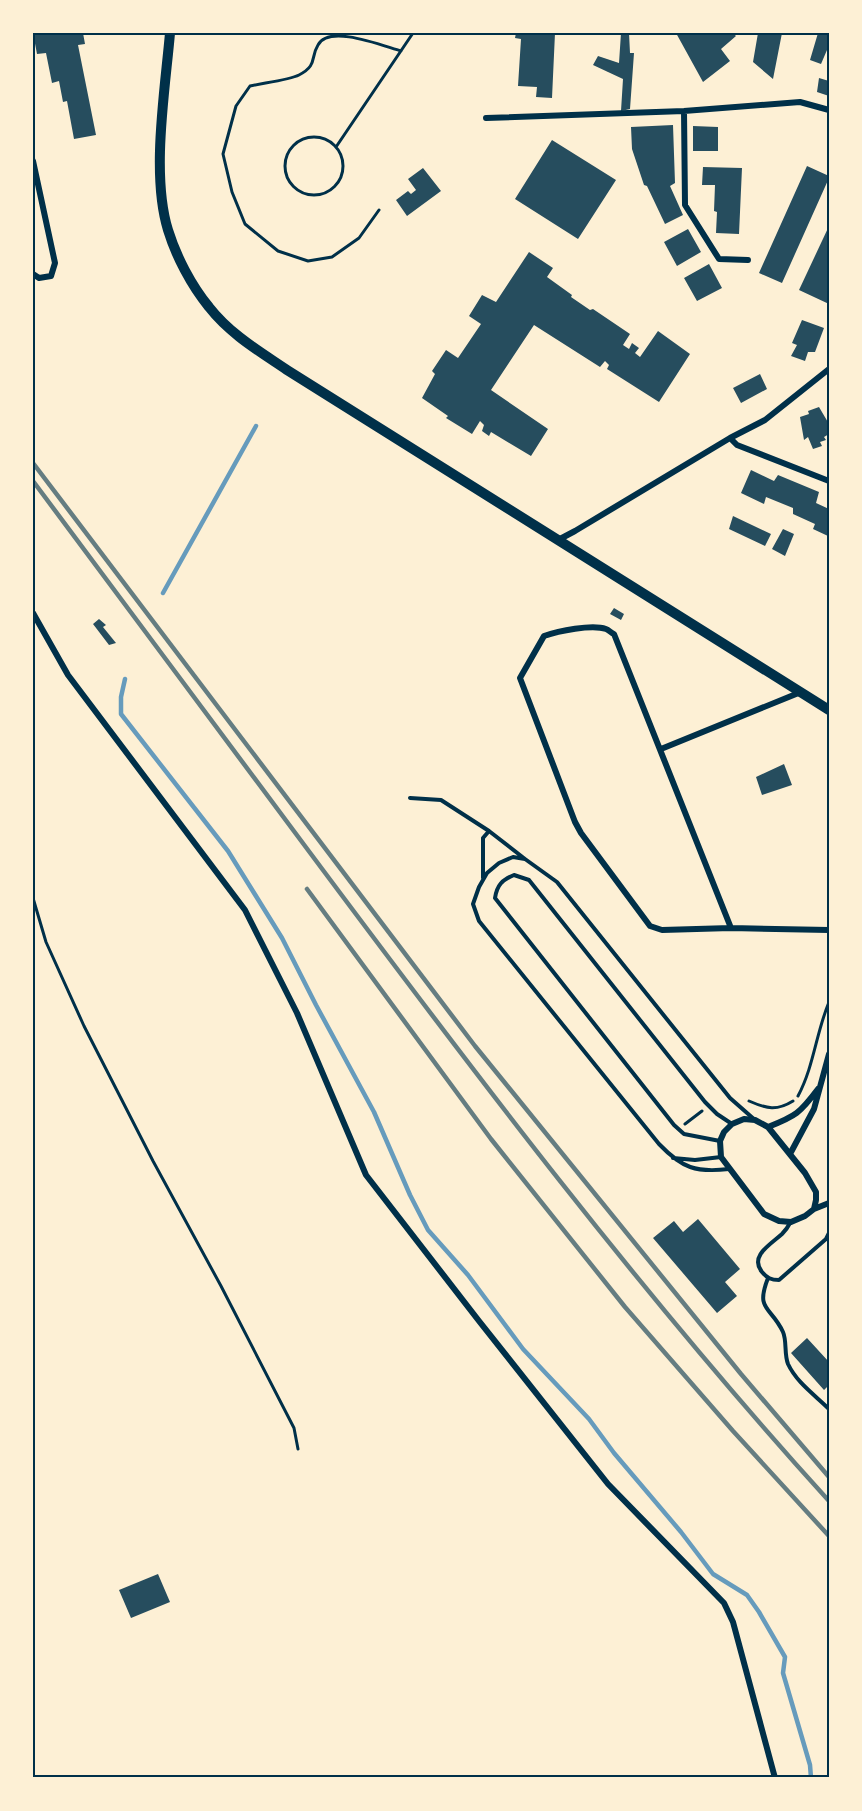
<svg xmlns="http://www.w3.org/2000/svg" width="862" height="1811" viewBox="0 0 862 1811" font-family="'Noto Sans',sans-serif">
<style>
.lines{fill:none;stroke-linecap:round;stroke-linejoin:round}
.stream{stroke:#669bbc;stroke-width:4.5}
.building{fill:#264d5e}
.path{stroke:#003049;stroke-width:3}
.service{stroke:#003049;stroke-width:4}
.minor{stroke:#003049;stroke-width:6}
.secondary{stroke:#003049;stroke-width:10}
.rail{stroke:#657d81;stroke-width:4.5}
.neatline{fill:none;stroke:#003049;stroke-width:2}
</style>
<rect width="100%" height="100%" fill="#fdf0d5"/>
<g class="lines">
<path class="stream" d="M163,593L256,426
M125,679L121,697V714L228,851L282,938L316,1005L374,1112L410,1195L428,1230L468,1275L523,1349L589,1419L614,1453L681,1532L713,1574L747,1595L759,1612L785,1657L783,1673L810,1765L811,1778"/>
</g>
<path class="building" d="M33,33H83L85,44L78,45L96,135L74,139L67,101L63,102L59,81L52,83L46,53L37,54Z
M516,33H555L552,98L536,97L537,87L518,86L521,39L515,38Z
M621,33H629L630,53H634L630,109L621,111L623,79L593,65L598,56L619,63Z
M676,33H689L690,35L693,33H733L736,36L721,49L730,61L703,82Z
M758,33H782L773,79L753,62Z
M818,33H829V50H827L821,64L810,60Z
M819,78L829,81V96L817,92Z
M673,125L675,183L670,186L683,215L665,224L647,186L644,185L632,149L631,127Z
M693,126L718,127V151H693Z
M552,140L616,180L578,239L515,199Z
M807,166L829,176V178L782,283L759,273Z
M703,167L742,168L739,234L716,233L717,212L714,211L715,185H702Z
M423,168L441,191L407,216L396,200L408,191L411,194L416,190L408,179Z
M829,226V304L799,290Z
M688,229L701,252L677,266L664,242Z
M529,252L553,268L547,277L572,295L571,297L590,310L593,309L630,334L623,345L629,349L632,343L639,348L635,353L640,357L658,331L690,354L659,402L607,369L609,365L605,361L600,367L534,325L491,390L548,429L531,456L491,432L489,436L482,431L484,425L480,421L472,434L446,418L448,416L422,398L435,374L432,371L446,350L458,358L481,324L469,316L482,295L496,302Z
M709,264L722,288L697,301L684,278Z
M802,320L824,328L815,352H808L805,361L791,356L797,345L792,343Z
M760,374L767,389L741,403L733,388Z
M819,407L829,424V434L824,437L826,440L820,442L822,446L813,449L808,437L804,440L800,417L809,414L808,411Z
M751,470L774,481L778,475L819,492L816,503L829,509L828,536L813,529L815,524L793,514V508L766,497L764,504L741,493Z
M733,516L771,534L765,546L729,529Z
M783,529L794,534L785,556L772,549Z
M614,608L624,614L621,620L610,614Z
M99,619L106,625L103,627L116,643L109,645L93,624Z
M784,764L792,785L762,795L756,777Z
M698,1219L740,1269L725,1282L737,1296L717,1313L653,1238L674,1221L683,1232Z
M807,1338L829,1362V1385L824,1390L791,1353Z
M158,1574L170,1602L131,1618L119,1590Z"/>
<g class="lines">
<path class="path" d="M285 166a29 29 0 1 1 58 0a29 29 0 1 1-58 0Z
M336,147L413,33
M379,210L359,238L332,257L308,261L278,251L245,224L232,192L223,154L236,106L250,86C263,83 289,80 299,75C318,65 310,58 318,45C329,24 383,46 401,51
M33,898L46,942L84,1026L153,1161L221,1286L294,1428L298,1449
M798,1096C814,1066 816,1033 829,1002
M749,1101C767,1109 777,1111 793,1101
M685,1124L702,1111"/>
<path class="service" d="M410,798L441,800L489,831
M483,878V838L489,831L525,859
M720,1141L684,1134L674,1125L495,898C497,885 502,880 514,875L529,880L705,1102L717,1114L732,1124
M673,1158L695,1160L721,1157
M729,1169C696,1173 682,1168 659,1144L479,921L473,904L479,887L487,873L499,863L513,857L525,859L557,882L730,1098L755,1120
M790,1223C788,1227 785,1231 782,1234C771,1244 749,1256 762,1272C767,1278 771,1280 779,1280L826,1239L829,1233
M768,1278C755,1311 771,1306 783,1332C787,1341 784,1354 788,1364C797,1383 815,1395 829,1409"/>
<path class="minor" d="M684,111L685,205L719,259L748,260
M486,118L684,111L800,102L829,110
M33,161L55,263L51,276L39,278L33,274
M730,438L737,445L829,481
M558,540L575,531L730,438L765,420L829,369
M33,613L68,675L245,910L297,1013L366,1175L479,1321L608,1484L724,1603L733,1622L775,1778
M661,749L801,692
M731,928L614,634C611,633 609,630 606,629C592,624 558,631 544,636L520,678L575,822L581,833L650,926L662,930L731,928L829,930
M744,1119L755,1120L768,1127L805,1173L816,1192V1200L814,1209L805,1216L791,1222L779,1221L764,1214L721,1157L720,1141L724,1132L732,1124Z
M768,1127C796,1116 800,1113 818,1089
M790,1154L814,1109L829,1054
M814,1209L829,1203"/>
<path class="secondary" d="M170,33C165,91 151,175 168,230C176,256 191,285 209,307C230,334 259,351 287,370L829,710"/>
<path class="rail" d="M33,463L475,1046L741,1374L829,1477
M33,481C123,603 215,724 305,846C472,1070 641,1294 829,1501
M307,889L491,1139L625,1307L733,1431L829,1536"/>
</g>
<rect width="862" height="1811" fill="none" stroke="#fdf0d5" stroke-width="69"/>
<rect x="34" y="34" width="794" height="1742" class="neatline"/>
</svg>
